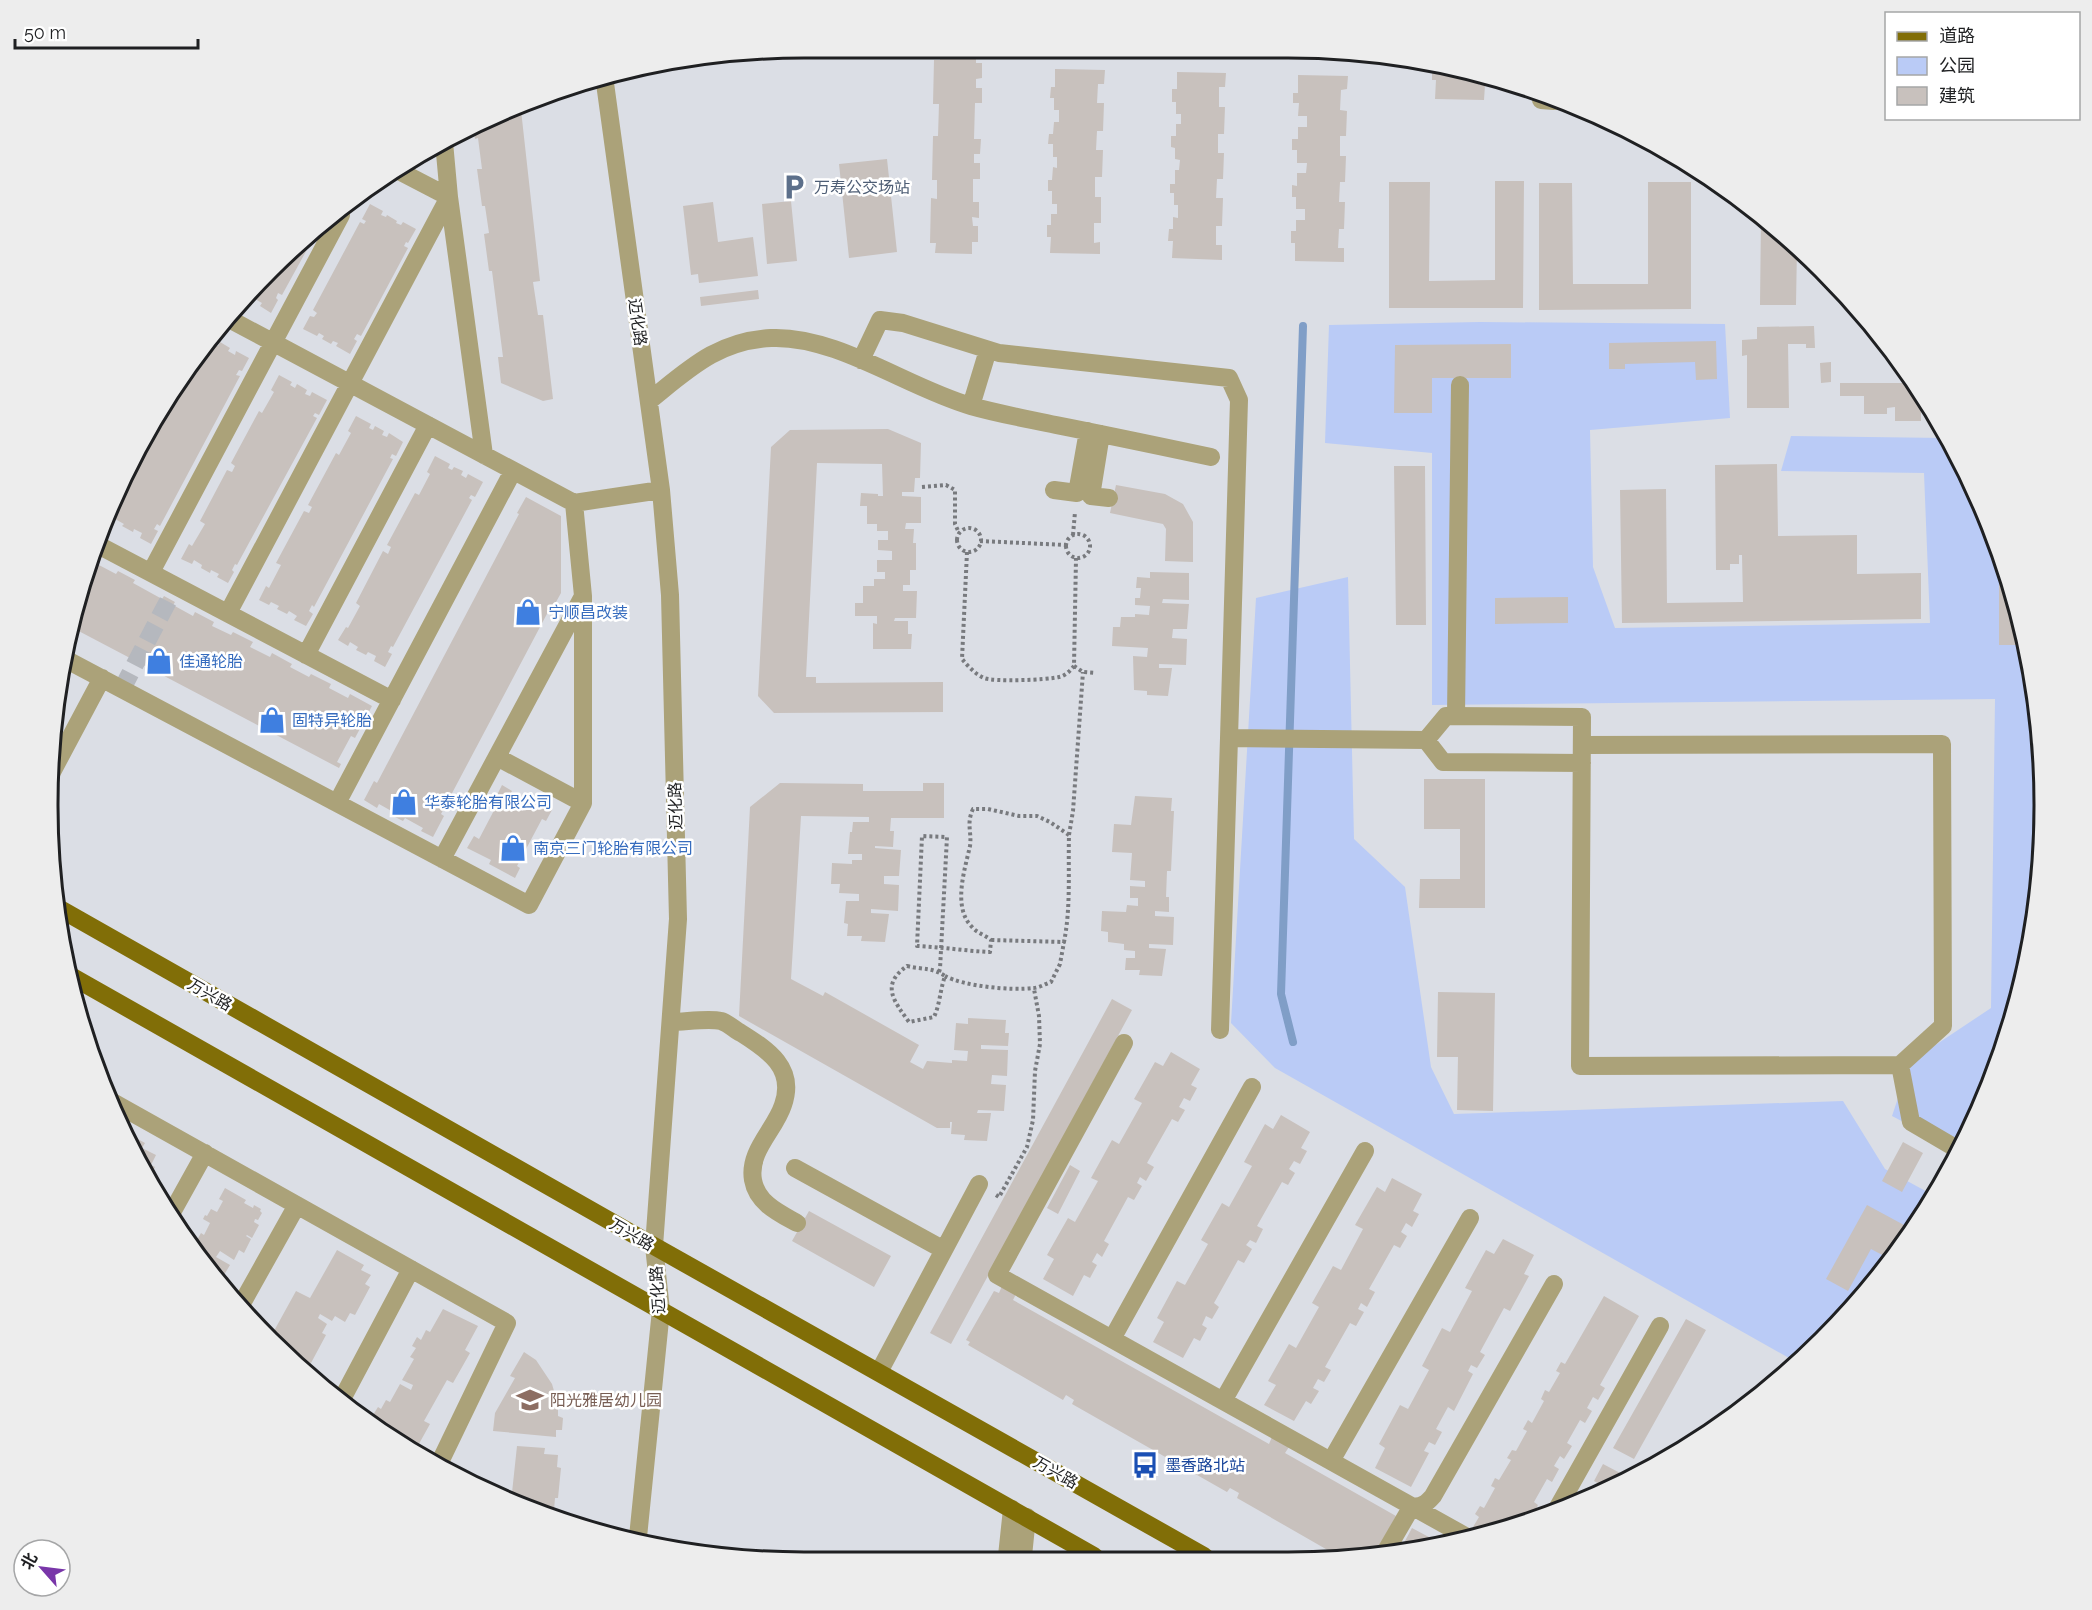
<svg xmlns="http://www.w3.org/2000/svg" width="2092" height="1610" viewBox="0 0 2092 1610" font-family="Raleway,'Noto Sans SC',sans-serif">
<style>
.green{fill:#bacbf6}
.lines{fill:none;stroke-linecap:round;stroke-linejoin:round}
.stream{stroke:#809ec7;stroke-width:8}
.building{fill:#c8c1bd}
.minor-tunnel{stroke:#b5b8be;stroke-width:18;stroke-dasharray:18 9;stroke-linecap:butt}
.path{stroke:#787a7e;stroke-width:4;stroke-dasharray:3 3;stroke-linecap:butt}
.minor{stroke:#aba279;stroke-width:18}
.major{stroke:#816e07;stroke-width:18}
.labels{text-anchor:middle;stroke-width:5;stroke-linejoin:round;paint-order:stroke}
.service-label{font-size:16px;fill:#4e5e75;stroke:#fff;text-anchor:start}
.street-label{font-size:16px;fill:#1f2022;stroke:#fff}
.shop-label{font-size:16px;fill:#366cbe;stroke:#fff;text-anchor:start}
.education-label{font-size:16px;fill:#785e54;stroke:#fff;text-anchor:start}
.transit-label{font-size:16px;fill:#164399;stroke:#fff;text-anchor:start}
.rim{fill:none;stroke:#1f2022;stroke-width:3}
</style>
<rect width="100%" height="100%" fill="#dbdee5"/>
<path class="green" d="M1480,322L1725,324L1730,418L1590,430L1593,567L1615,628L1930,623L1924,473L1781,471L1791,436L1945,438L1987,516L2030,658L2044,805L2029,953L1986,1095L1957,1150L1892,1116L1910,1062L1991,1008L1995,699L1432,705V453L1325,443L1329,325Z
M1348,577L1354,839L1405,887L1431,1067L1454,1114L1843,1101L1885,1169L1933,1195L1916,1226L1822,1341L1796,1362L1275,1068L1231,1023L1256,598Z"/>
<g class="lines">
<path class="stream" d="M1293,1042L1281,994L1303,326"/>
</g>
<path class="building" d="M940,48L976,49V63H982V78L976,79V88H982V103H975L974,139H981L980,154H974V163H980V179H973V202H979V218L972,217L973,226H978V242H972V254L935,253L936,243H930L931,198L937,199V180H932L933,136H938L939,104H933L934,60H940Z
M1436,66L1480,73L1479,85H1485L1484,100L1435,99L1436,80H1432V69H1436Z
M1055,69L1105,70L1104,84H1098L1097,103H1104L1103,131H1097L1096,150H1103L1102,177H1095V197H1101V223H1094V243L1100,242V254L1050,253L1051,237H1047V225H1051V214H1057V204H1052V191H1048V180H1052L1053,167L1057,168V157H1053V144H1048L1049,134H1053L1054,122H1059V110H1054V98H1050L1051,87H1055Z
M1177,72L1226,73L1225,87H1219V107H1225L1224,134H1218V153H1224L1223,179H1217L1216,198H1223L1222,226H1216V245H1222V260L1172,258L1173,241H1168L1169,229H1173V217L1178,218V205H1174V193H1170V184H1175V170H1179L1180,160L1175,159V148L1171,147V136H1176V124H1181V114H1176V102H1172V89H1177Z
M1298,75L1348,76L1347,89L1341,90L1340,110L1347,111L1346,136H1340V156H1346L1345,182H1340L1339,202H1345L1344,229H1339L1338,248H1344V262L1295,261V243H1291V231H1296V220H1305V209H1296V197H1292V185L1297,186V173H1306L1307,163H1297V150H1292V139H1298V127H1307V116H1298L1299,103H1293V93H1298Z
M521,110L540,281L533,282L538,315H543L553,399L543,401L501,383L498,357H503L492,271H489L484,234L489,233L485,206H482L477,169H482L478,138L475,139L474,130Z
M887,159L897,252L849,258L839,164Z
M1495,181H1524L1523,308H1389V182H1430L1429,281L1495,280Z
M1648,182H1691V309L1539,310V183H1572L1573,284H1648Z
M791,201L797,261L767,264L762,204Z
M713,202L718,242L753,237L758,276L699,283L698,274L691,275L683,206Z
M370,204L383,211L381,215L386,217L387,215L397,221L396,223L401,225L403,222L416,229L408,243L406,242L404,246L408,248L361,336L357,334L354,339L357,341L350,354L336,346L338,343L333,341L331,344L322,339L324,336L319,333L317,336L303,329L310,316L314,317L317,313L313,310L360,222L364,224L366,221L362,219Z
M1761,216L1797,247L1796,305H1760Z
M315,235L282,295L278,293L276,298L278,300L271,313L260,306L262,303L255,299L253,303L247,299L269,270Z
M758,290L759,299L701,306L700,297Z
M1814,326L1815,348H1806V344H1788L1789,408H1747V355L1742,356V340L1757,339V327Z
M1716,341L1717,379L1696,380L1695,362L1625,364V369H1609V343Z
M220,342L230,348L228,351L235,355L236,351L249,358L242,371L239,370L236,375L240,376L160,526L157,524L154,529L158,531L151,544L140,538L142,533L134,529L133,532L122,526L124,524L115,519L113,524L110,522L149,427L153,430L156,424L153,422L213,344L218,346Z
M1511,344V378H1432V413H1394L1395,345Z
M1831,362V382L1821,383L1820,363Z
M279,375L292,382L290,385L295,388L297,384L307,390L305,394L310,396L312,392L327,400L319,415L315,413L313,416L317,418L237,565L235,564L232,570L234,572L228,583L217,577L219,574L211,570L210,573L201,568L202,565L194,560L192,564L181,559L189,544L192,546L205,524L200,521L227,470L232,472L235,466L231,463L259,411L262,413L274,392L271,390Z
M1840,383H1915L1931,412L1921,411V421H1895V407L1887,408V414H1864V396H1840Z
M356,416L371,424L369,428L373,430L375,426L384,431L382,435L387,437L389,433L403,442L396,456L392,454L390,458L393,459L314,607L312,605L309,611L313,614L306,626L294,620L297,616L289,611L287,614L277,609L279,606L271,602L269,605L259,600L266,586L269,588L281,565L276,563L304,511L309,513L312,507L308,505L336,453L339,455L351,433L348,431Z
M888,429L921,443L920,478H915L914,492H902V496L921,497V523H906L905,529H914L913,543H916V570H910V585H903V591H917L916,618H895L894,621H908V634H912L911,649H873V623L877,624V616H855V603H863V586H874V579H885V572H877V560H892V551L878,550V540H888V531H877V524H867V506H860L861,493L878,494V496H883L882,464L817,463L806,677H816V683L943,682V712L774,713L758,696L771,447L790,430Z
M435,456L450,464L448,468L452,470L454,467L463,471L461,475L466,478L468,474L483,482L475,497L471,495L469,498L472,500L393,647L391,646L388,652L392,654L385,667L374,661L376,656L368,652L366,655L356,650L358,647L350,642L348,646L338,640L346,627L348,628L360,606L356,603L383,551L388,554L391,547L387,545L415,493L419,495L430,474L427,472Z
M1777,464L1778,536L1857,535V574L1921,573V619L1622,623L1620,490L1666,489L1667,603L1743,602L1742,555H1739V564H1730V570H1716L1715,465Z
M1394,466H1425L1426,625H1396Z
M1116,485L1165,494L1183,504L1193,522V562L1165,561L1166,529L1163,524L1110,513Z
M526,497L561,516V593L551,611L549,610L441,814L444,816L433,837L421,831L423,828L405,818L403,821L393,816L395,813L379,804L377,808L364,800L374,781L377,783L519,514L517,513Z
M95,559L99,561L97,564L116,574L118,571L135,580L133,583L162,599L164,596L175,602L173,605L193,616L195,612L214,622L212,626L231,635L233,632L253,642L250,647L270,657L272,653L292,664L290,667L309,677L311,674L331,684L329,688L348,698L350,694L372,706L355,738L351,736L337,762L341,764L339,768L71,627L74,609Z
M1999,559H2000L2026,645H1999Z
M1150,572L1189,573V600L1163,599L1162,603L1189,604L1187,629H1173L1172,638L1187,639L1186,665L1159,664V668H1172L1168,696L1147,695V691L1134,690L1133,656L1147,657L1148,648L1112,646L1113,627H1120L1121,617H1135V614L1149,615L1150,606L1135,605V598H1140L1141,588H1136L1137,577L1150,578Z
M1568,597V623L1495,624V598Z
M1424,779H1485V908H1419L1420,879H1460V829H1424Z
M780,783L863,784V791H923V783H944V818H891L890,831H894L893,847L875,846V848L901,850L899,876H884V884L899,885L898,911L871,909V913L889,914L885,942L861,941L862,936H847L848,924L844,923L846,901H859V894L839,893L840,884H831L832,863L852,864V860H862V854H848L850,832H852L853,822H869V817L801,816L791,979L823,996L825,992L919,1045L910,1062L923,1069L927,1061L952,1063V1060L967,1061L968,1051L954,1050L956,1023L968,1024V1018L1006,1020L1005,1033H1009L1008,1046L981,1045V1049L1008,1050L1007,1076L992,1075L991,1084L1006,1085L1004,1111L978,1110L977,1113H991L987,1141L964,1140L965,1135L951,1134L952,1122H950V1128H937L739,1016L750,807Z
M502,785L512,791L510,795L520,800L522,797L530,801L529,804L538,809L541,804L552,810L546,821L542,819L517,866L520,868L515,878L489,864L491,860L467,848L474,836L479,839L500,799L496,797Z
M1135,796L1172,798L1171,811H1174L1171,871H1167L1166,897H1169V912L1155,911V916L1174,917L1173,945L1149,944V948L1166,949L1162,976L1139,975L1140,970H1125L1126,958H1135V951L1124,950V944L1108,942V932L1101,931L1102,911L1126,912L1127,905L1138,906V898H1130V886L1145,887V881L1130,880L1132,853L1112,852L1114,824L1131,825Z
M1438,992L1495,993L1493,1111L1457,1110L1458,1057H1437Z
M1112,999L1132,1010L951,1344L930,1333Z
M1171,1052L1200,1069L1191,1085L1197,1088L1190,1101L1184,1098L1179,1107L1185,1110L1178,1122L1172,1119L1147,1163L1154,1167L1146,1181L1140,1177L1137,1183L1142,1186L1134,1200L1128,1197L1104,1241L1109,1244L1102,1257L1097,1253L1092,1262L1097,1265L1090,1278L1084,1275L1073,1296L1043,1279L1054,1259L1047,1255L1068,1218L1075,1222L1098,1181L1091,1178L1112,1140L1119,1144L1142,1103L1134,1099L1155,1062L1163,1066Z
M1281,1115L1310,1132L1301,1148L1307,1151L1300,1164L1294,1161L1289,1169L1295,1173L1288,1185L1282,1182L1257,1226L1263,1229L1256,1243L1250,1240L1246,1245L1252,1249L1244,1263L1238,1260L1214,1303L1219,1307L1212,1319L1206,1316L1202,1325L1207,1328L1200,1341L1194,1338L1183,1358L1153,1342L1164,1322L1157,1318L1177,1281L1185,1285L1208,1244L1201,1240L1222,1203L1229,1207L1252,1166L1244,1162L1265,1124L1273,1129Z
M123,1131L145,1143L142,1148L156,1155L151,1165L155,1167L149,1179Z
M1903,1142L1923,1153L1902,1192L1882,1181Z
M1070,1165L1080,1171L1058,1214L1047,1208Z
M1392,1178L1422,1194L1413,1211L1419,1214L1412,1227L1406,1223L1401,1232L1407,1236L1400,1248L1394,1245L1369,1289L1375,1292L1367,1307L1361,1303L1358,1309L1364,1312L1356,1326L1350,1323L1325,1367L1331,1370L1324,1382L1318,1379L1313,1388L1319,1391L1311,1404L1306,1401L1294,1421L1264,1405L1276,1385L1268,1381L1289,1344L1296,1348L1319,1307L1312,1303L1333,1266L1341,1270L1363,1229L1355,1225L1377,1187L1385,1192Z
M225,1188L246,1200L244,1203L253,1208L254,1205L261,1209L260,1211L262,1213L258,1220L255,1219L254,1222L259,1225L252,1238L247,1235L246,1236L251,1239L244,1253L239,1250L234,1260L220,1251L216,1257L230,1265L224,1275L229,1278L225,1285L193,1247L201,1233L204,1235L210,1223L203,1219L205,1215L207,1216L211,1209L217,1212L223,1201L219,1199Z
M1867,1205L1904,1225L1886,1257L1871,1249L1848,1291L1826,1279Z
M809,1211L891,1256L874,1287L792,1241Z
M1503,1239L1534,1255L1524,1274L1529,1276L1510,1311L1504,1308L1480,1352L1485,1355L1477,1368L1471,1365L1468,1371L1473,1374L1454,1411L1448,1407L1436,1429L1442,1432L1435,1445L1429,1442L1424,1451L1429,1453L1411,1487L1375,1468L1385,1448L1379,1444L1400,1405L1408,1409L1429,1370L1422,1366L1442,1328L1450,1332L1472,1291L1465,1288L1486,1250L1494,1254Z
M337,1250L364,1265L361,1270L371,1275L365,1284L370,1287L355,1315L350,1313L345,1322L335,1316L332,1321L320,1314L318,1318L327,1324L322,1333L326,1335L311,1363L306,1361L302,1367L269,1340L296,1291L310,1298Z
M1002,1286L1016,1294L1013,1300L1269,1444L1272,1437L1289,1447L1285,1453L1396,1516L1374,1556H1338L1237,1498L1239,1493L1230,1488L1227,1492L1072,1404L1074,1400L1066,1395L1063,1400L968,1345L970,1342L966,1340L994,1291L999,1293Z
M1604,1296L1639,1316L1600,1385L1605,1388L1598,1400L1593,1397L1587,1408L1592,1411L1585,1423L1580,1420L1567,1443L1572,1446L1564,1459L1560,1456L1554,1466L1559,1469L1552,1482L1547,1479L1534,1502L1538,1505L1531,1518L1527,1515L1522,1524L1483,1533L1473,1527L1479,1517L1475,1514L1480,1506L1484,1508L1495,1488L1491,1486L1495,1478L1499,1480L1511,1460L1507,1458L1512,1450L1516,1451L1527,1431L1523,1429L1528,1420L1532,1423L1544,1401L1541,1399L1545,1390L1549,1392L1560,1373L1556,1371L1561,1362L1565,1364Z
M443,1309L478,1326L465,1350L470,1353L453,1383L447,1380L424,1421L430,1424L415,1451L385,1435L373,1425L377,1417L373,1415L378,1407L381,1409L386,1400L390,1402L400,1384L411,1390L413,1385L402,1380L414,1359L410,1357L416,1348L412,1346L417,1337L421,1340L426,1330L430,1332Z
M1686,1319L1706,1330L1634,1459L1613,1448Z
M524,1352L536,1360L552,1384L558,1405V1416L563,1418L562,1430H556V1437L493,1431L495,1413L515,1378L510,1376Z
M517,1446L545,1448L544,1454L558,1455L557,1467L561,1468L558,1498H555L554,1510L541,1509L540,1511L511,1502Z
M1603,1464L1624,1475L1603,1486L1594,1481Z
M1412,1528L1440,1543L1399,1552Z"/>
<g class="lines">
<path class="minor-tunnel" d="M122,689L176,586"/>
<path class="path" d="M922,487L946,485L955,490V524L959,533
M957 540a12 12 0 1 1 24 0a12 12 0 1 1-24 0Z
M1066 546a12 12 0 1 1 24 0a12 12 0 1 1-24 0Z
M1073,535L1075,512
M980,541L1066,545
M967,552L962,659C968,666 975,674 984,678C994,682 1047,680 1059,677C1065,676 1070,671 1074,666L1076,558
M1074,666L1083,672L1096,673
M1069,835L1073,811L1083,672
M907,966C924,970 931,967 945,976C940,990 940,1004 934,1017L909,1022C894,1001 880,985 907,966Z
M939,972L940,969L947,837L922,836L917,946C942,947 966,951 990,952L991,940C985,935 977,933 972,927C952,907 965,869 970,846C972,832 966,824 973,809H988L1019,816H1037L1050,822L1069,835C1068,871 1071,907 1064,942L991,940
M945,976C963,986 1012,991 1033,988C1039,988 1045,984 1051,982L1060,964L1064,942
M996,1195L999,1197L1027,1147L1033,1120L1035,1071L1040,1044L1039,1016L1034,989"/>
<path class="minor" d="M604,76L661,490L670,595L678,919L654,1246L661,1310L638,1537
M1541,96V100L1554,101
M444,142L449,197L484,455
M231,320L574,503L661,490
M861,360L880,320L903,323L999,353L1229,378L1239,400L1229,738L1426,740L1446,716L1582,717L1580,1066L1900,1065L1943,1026L1942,744L1582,745
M649,401C689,369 717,341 771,338C836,335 908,388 971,406C999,414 1028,419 1056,425C1107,435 1159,446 1211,457
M971,406L988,350
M1101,434L1091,496L1109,498
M1054,490L1077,493L1088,431
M100,546L392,700
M151,572L341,215
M228,613L449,197L399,171
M306,655L428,425
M67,660L529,905L583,803V596L574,503
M1456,716L1460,385
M1426,740L1443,762L1582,763
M497,757L583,803
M52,772L102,678
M337,803L513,471
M442,859L582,598
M671,1022C685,1022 708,1018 721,1021C728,1023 735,1030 741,1033C768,1050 796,1068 783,1105C775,1130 748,1151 753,1180C757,1203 779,1213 797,1223
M1220,1030L1229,738
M1124,1043L997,1275L1467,1537
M1900,1065L1911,1122L1957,1149
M111,1101L507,1323L439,1464
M795,1168L944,1250
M170,1216L205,1153
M241,1305L297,1205
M1112,1339L1252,1087
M879,1372L979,1184
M342,1399L411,1269
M1223,1401L1365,1151
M1331,1461L1470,1218
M1557,1509L1660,1326
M1007,1556L1012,1509
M1023,1556L1027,1517
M1383,1556L1412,1506C1421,1508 1427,1503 1433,1496L1554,1284"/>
<path class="major" d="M62,910L654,1246L1204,1556
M71,976L1094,1556"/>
</g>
<defs>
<symbol id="parking-bare" viewBox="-9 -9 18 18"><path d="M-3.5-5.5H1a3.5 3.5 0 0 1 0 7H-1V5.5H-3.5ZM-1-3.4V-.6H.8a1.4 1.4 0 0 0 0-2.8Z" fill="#5c6f8a" stroke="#fff" stroke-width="2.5" paint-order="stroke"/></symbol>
<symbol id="shop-bare" viewBox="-9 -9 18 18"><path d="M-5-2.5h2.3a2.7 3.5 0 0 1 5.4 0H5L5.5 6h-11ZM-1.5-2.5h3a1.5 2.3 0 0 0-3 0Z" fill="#3f7fe0" stroke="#fff" stroke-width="2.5" paint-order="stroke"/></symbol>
<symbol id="school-bare" viewBox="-9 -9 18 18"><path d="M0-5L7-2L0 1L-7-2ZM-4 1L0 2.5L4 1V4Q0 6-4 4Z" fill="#8d6e63" stroke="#fff" stroke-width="2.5" paint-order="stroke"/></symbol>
<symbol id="bus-bare" viewBox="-9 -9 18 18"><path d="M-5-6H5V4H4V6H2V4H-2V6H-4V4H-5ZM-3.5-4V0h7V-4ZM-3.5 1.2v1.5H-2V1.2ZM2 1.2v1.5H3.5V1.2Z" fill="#1a4fb4" stroke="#fff" stroke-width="2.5" paint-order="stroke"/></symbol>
</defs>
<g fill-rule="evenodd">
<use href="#parking-bare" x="775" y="168" width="38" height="38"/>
<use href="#shop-bare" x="509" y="593" width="38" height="38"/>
<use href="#shop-bare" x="140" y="642" width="38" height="38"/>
<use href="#shop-bare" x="253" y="701" width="38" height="38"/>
<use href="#shop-bare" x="385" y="783" width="38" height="38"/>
<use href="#shop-bare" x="494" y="829" width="38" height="38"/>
<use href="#school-bare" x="511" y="1381" width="38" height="38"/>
<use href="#bus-bare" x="1126" y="1446" width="38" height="38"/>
</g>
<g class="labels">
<g class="service-label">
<text x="814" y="193">万寿公交场站</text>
</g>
<g class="street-label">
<text transform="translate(638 322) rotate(82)" y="6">迈化路</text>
<text transform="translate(675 806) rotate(-92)" y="6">迈化路</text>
<text transform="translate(210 994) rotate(30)" y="6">万兴路</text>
<text transform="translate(632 1234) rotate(30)" y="6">万兴路</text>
<text transform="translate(657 1290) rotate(-94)" y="6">迈化路</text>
<text transform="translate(1056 1472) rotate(29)" y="6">万兴路</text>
</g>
<g class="shop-label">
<text x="548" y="618">宁顺昌改装</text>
<text x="179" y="667">佳通轮胎</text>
<text x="292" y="726">固特异轮胎</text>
<text x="424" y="808">华泰轮胎有限公司</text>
<text x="533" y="854">南京三门轮胎有限公司</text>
</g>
<g class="education-label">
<text x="550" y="1406">阳光雅居幼儿园</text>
</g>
<g class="transit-label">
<text x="1165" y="1471">墨香路北站</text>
</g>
</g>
<path d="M0 0H2092V1610H0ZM804 58H1288A746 746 0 0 1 2034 804V806A746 746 0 0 1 1288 1552H804A746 746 0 0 1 58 806V804A746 746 0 0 1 804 58Z" fill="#ededed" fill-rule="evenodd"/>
<path class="rim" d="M804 58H1288A746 746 0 0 1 2034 804V806A746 746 0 0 1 1288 1552H804A746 746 0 0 1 58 806V804A746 746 0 0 1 804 58Z"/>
<rect x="1885" y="12" width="195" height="108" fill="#ffffff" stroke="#a5a6a7" stroke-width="1.5"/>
<rect x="1897" y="32" width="30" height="9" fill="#816e07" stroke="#a5a6a7" stroke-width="1.5"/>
<text x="1939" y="42" font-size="18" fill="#1f2022">道路</text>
<rect x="1897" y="57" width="30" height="18" fill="#bacbf6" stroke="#a5a6a7" stroke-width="1.5"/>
<text x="1939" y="72" font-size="18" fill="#1f2022">公园</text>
<rect x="1897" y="87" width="30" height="18" fill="#c8c1bd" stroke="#a5a6a7" stroke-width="1.5"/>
<text x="1939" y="102" font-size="18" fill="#1f2022">建筑</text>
<g transform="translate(42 1568) rotate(298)"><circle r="28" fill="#ffffff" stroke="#a5a6a7" stroke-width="1.5"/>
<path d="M0-4.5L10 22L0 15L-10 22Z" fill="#7936a9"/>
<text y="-9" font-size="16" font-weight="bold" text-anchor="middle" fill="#1f2022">北</text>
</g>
<path d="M15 39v9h183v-9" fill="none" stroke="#1f2022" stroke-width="3"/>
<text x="24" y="39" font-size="18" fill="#1f2022" stroke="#ffffff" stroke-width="4.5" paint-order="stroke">50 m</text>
</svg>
